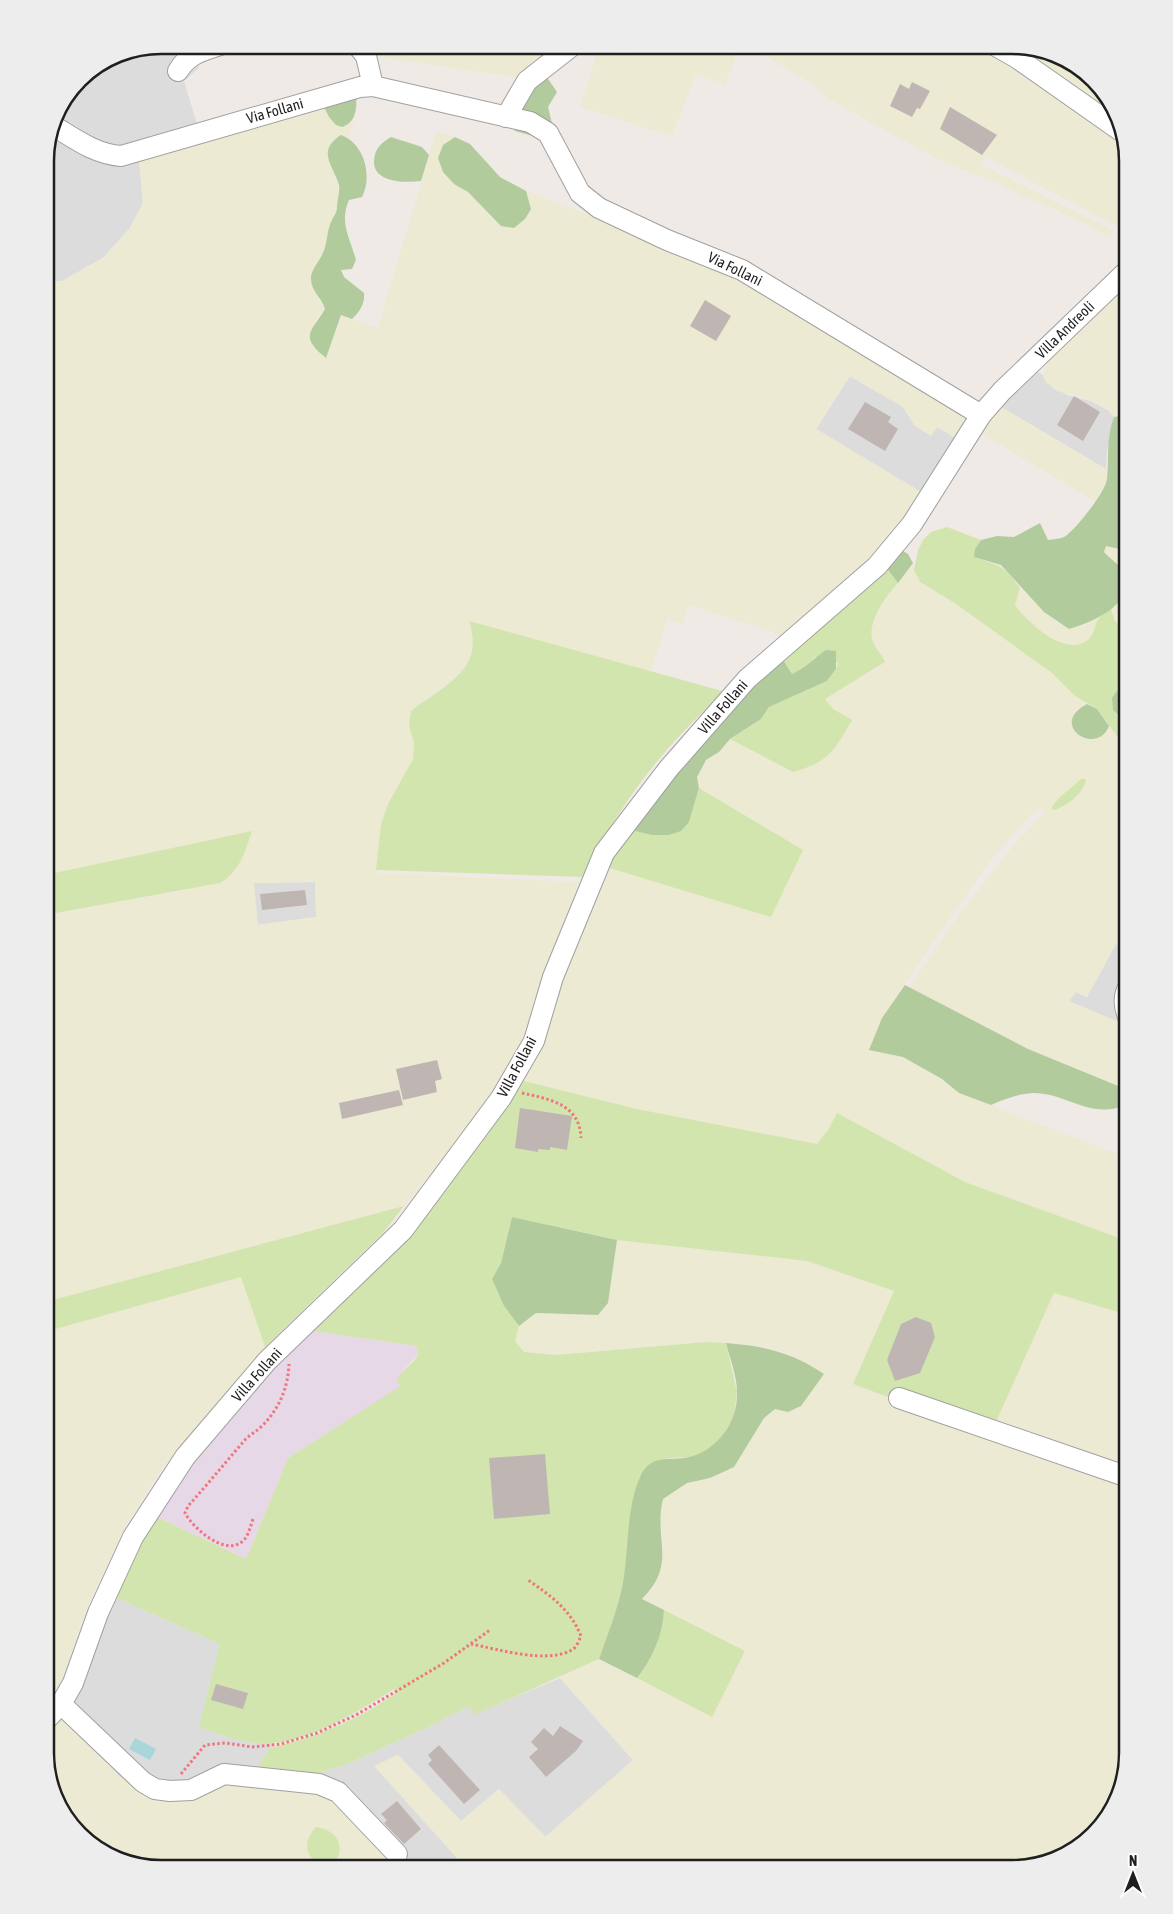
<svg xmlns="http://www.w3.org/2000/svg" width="1173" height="1914" viewBox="0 0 1173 1914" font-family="'Asap Condensed',sans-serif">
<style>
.residential{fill:#dddcdc}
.industrial{fill:#e7d8e7}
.farmland{fill:#ecead2;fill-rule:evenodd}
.grass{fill:#d3e5af}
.forest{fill:#b2cb9d}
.water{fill:#a9d6d9}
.building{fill:#bfb5b2}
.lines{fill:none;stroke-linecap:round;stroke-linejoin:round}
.minor-casing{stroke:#a0a0a0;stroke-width:22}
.path{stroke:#f0757d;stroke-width:3;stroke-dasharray:2.5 2.5;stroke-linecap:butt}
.minor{stroke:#fff;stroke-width:20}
.labels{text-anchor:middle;stroke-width:4;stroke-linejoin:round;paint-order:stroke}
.street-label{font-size:15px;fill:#1f1f1f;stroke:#fff}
.rim{fill:none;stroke:#1f1f1f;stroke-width:2.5}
</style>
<rect width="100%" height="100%" fill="#efeae5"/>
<path class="residential" d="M160,45H189L199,68L184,81L197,124L117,148L104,147L54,116L79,79L116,54Z
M578,45H630L626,56Z
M51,128L139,160L143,203L130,228L103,258L62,281L45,282V153Z
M1032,368L1043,375L1046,382L1067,395L1091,401L1111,412L1114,417L1107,452L1106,469L996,404Z
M850,376L903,407L915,426L931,436L937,427L954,437L921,492L816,429Z
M315,882L316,917L257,925L253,883Z
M1116,944L1128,950V1028L1069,1001L1076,992L1087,997Z
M112,1596L220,1644L217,1659L278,1738L257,1769L311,1775L345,1765L428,1727L470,1705L474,1714L560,1678L633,1760L545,1837L499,1789L461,1821L398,1755L375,1766L467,1869H402L335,1794L142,1793L118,1775L61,1712Z"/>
<path class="industrial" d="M306,1330L416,1346L418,1355L403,1370V1385L288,1458L246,1559L155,1516L200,1452Z"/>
<path class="farmland" d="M362,45H562L524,78L371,56Z
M630,45H651L666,50L668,45H734L739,47L725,85L696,74L672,136L580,107L598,50L626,56Z
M746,45H989L1123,137L1128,160V232L986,157L980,164L1114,231L1110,238L1090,226L990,180L945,163L827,98L815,85Z
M1006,45H1021L1077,64L1116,109L1119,124Z
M323,105L336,125H349L355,115L349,138L341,135L334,178L339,186L337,211L327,232V243L322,256L310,276L325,310L315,321L314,347L326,357L342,315L378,328L436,132L455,137L443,145L454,184L468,192L492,218L531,209L526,191L705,260L962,411L963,420L961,428L954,437L937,427L931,436L915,426L903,407L849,376L816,429L921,492L894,536L874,560L785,636L689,605L683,624L667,619L651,672L469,622L474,638L470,659L457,677L424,700L409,726L414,743L413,759L388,804L381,824L377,873L578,882L528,1031L480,1110L465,1132L404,1206L45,1302V915L185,890L251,831L45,875V282L62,281L103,258L130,228L143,203L139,160ZM315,882L316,917L258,925L254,883Z
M1128,279V416L1114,417L1106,408L1081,397L1057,391L1046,382L1043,375L1049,360L1064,341Z
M996,404L1106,469L1107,480L1095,501L977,431Z
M1106,546L1128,551V635L1115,621L1111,609L1124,598L1127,587L1123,571L1104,552Z
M913,563L914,570L920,582L956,604L1052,673L1087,704L1075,710L1107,732L1109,726L1117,736L1128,743V950L1116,944L1087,997L1076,992L1069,1001L1128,1026V1090L1028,1049L910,987L953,923L990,875L1014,845L1045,812L1037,808L990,861L932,944L882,1018L870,1050L903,1057L942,1079L959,1093L1128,1158V1241L965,1182L837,1114L817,1144L637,1109L520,1080L554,1003L603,866L803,850L699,788L697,777L706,760L719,752L730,739L793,772L833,709L825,699L845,685L879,668L881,652L873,643L871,633L873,620L891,591Z
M1020,588L1057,623L1084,625L1099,617L1091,638L1080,645L1066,644L1046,636L1026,620L1015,605Z
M617,1240L807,1261L894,1291L853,1384L1128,1484V1754L1109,1818L1064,1857L1013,1869H467L374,1766L398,1755L461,1821L499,1789L546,1837L633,1760L560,1678L599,1659L711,1716L745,1652L642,1599L654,1588L663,1548L659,1514L662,1499L687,1483L710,1478L747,1445L764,1418L775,1409L788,1412L801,1406L824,1374L789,1354L761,1346L706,1342L555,1355L524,1352L515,1341L519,1326L536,1313L598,1315L608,1303Z
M242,1277L265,1347L163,1467L127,1523L87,1607L62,1680L45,1705V1332Z
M1054,1293L1128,1315V1473L993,1427Z
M61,1712L118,1775L142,1793L224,1782L335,1794L402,1869H153L96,1850L57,1805L45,1754V1729Z"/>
<path class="grass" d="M947,527L981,540L975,549L982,560C1003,566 1007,570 1020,588L1015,605C1028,623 1066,659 1089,639C1095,634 1094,624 1099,618C1101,614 1108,611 1111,609L1115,621L1128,635V743L1117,736L1097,709L1075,696L1052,673L956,604L920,582L914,570L918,550L923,540L931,532Z
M885,566L898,583C886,596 866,623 873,642C876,649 882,654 885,662L825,699L833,709L852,720C834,751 829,762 793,772L730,739L761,719L769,707L827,681L836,669L838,663L815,657L806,668L792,674L782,658Z
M469,621L726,692C666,741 617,808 583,877L376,870L381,824L388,804L413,759L414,743L409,726L411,711C443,685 486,671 469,621Z
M1082,778L1086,780C1084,793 1065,808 1053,810L1051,808L1058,799Z
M699,788L803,850L771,917L603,866L631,830L689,822Z
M252,831C245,852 240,871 220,883L45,915V875Z
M520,1080L637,1109L817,1144L829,1128L837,1113L965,1182L1128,1241V1315L1054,1293L990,1435L853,1384L894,1291L807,1261L617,1240L512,1217L501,1263L492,1279L504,1306L519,1326L515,1341L524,1352L555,1355L706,1342L726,1343L737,1392L734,1416L722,1437L711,1448L692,1457L668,1458L640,1476C631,1511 630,1547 623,1582C618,1609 608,1633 599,1659L474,1715L470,1706L428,1727L345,1765L311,1775L257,1769L270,1748C314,1738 361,1719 397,1692L394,1689C363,1709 310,1741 273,1743C247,1745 223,1736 199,1727L220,1644L112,1596L155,1516L246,1559L288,1458L402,1385L397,1383C399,1370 412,1366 418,1355L416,1346L306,1330Z
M404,1206L383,1233L265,1347L241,1277L45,1332V1302Z
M664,1610L745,1651L712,1717L637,1678C652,1659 662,1635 664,1610Z
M316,1827C334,1829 346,1844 336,1861L325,1864L311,1858C304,1846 307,1837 316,1827Z"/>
<path class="forest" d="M544,73L557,92L548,107L553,128L533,136L515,131L510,115Z
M356,93C357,107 357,122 342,127L336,125L329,117L323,105Z
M341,135C364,143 373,176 362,197L349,200C339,222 350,238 356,260L352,269L341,270L344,277L364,293C365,304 360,311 352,319L341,315L326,358C298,335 312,332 325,309C322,298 311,291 311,279C310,271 319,262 322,255C328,244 326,233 331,222C333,217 337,213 337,208C337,202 340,191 339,185C333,165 316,151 341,135Z
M391,137L422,147L429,155L421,181C406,183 373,183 374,161C375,148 381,143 391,137Z
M455,137L470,144L500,177L526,191L531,209L525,219L514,228L501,226L468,192L454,184L443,172L438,158L443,145Z
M1126,415L1128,416V511L1119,522L1124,529L1128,530V551L1106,546L1104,552C1109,558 1119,564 1123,571C1140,602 1092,623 1069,629L1044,612L1001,565L974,557L975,549L981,540L997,536L1014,537L1040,523L1048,540C1053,539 1059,539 1064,537C1075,531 1106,491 1107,479C1109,457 1106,438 1114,417Z
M900,549L908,554L913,563L898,583L885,566Z
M826,650L836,651V669L827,681L769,707L761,719L730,739L719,752L706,760L697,777L699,788L689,822L681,831L669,835H652L631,830L732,706L782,658L792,674C806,668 814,658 826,650Z
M1128,687V723L1113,710L1112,698L1117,691Z
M1087,704L1097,709L1109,726C1097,757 1047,725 1087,704Z
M905,985L1028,1049L1128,1090V1104C1091,1121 1068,1093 1033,1093C1017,1094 1005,1099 991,1105L959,1093L942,1079L903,1057L869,1050L882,1018Z
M512,1217L617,1240L608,1303L598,1315L536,1313L519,1326L504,1306L492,1279L501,1263Z
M726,1343C764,1346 792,1352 824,1374L801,1406L788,1412L775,1409L764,1418L734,1467L710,1478L687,1483L663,1499C653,1540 678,1563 642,1599L664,1610C663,1635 652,1659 637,1678L599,1659C608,1633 618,1609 623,1582C629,1549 626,1509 640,1477C651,1451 674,1463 693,1456C720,1447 738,1420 737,1392C737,1376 730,1359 726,1343Z"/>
<path class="water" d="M135,1738L156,1749L150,1760L129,1749Z"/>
<path class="building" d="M912,82L930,91L920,109L917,108L912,117L890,106L900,84L909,89Z
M950,107L997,135L982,155L940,129Z
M705,300L731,316L716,341L690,326Z
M1074,396L1100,412L1083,441L1057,425Z
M865,402L891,417L888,422L898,429L885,451L848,429Z
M305,890L307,905L262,910L260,894Z
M437,1060L442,1079L435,1081L437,1092L403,1100L396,1069Z
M399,1090L403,1105L342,1119L339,1103Z
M520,1108L572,1116L567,1150L550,1147V1150L538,1149V1152L515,1148Z
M916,1317L931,1323L935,1337L920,1373L895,1381L887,1360L901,1324Z
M545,1454L550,1514L494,1519L489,1458Z
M216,1684L248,1693L243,1709L211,1700Z
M560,1726L583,1741L576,1751L546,1777L529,1757L538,1749L531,1742L544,1728L553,1736Z
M439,1745L480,1790L464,1804L428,1764L432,1760L428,1755Z
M397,1801L421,1829L404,1844L384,1823L387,1820L381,1814Z"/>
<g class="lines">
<defs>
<path id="minor" d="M357,45L366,56L373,86
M994,45L1017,58L1121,131
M178,71C188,54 202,51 220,45
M506,117L527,81L573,45
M52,125C74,138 94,154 121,156L360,87L373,86L530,122L548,133L580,193L599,208L667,240L742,270L981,415
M1128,1016C1124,1008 1123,996 1128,988
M899,1398L1128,1477
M61,1704L143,1782L155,1789L170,1791L191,1790L224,1774L319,1784L338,1792L397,1854
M45,1721L61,1704L73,1683L98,1613L133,1537L185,1457L267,1361L403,1230L501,1098L534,1041L553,977L604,853L669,768L747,679L877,566L912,524L981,415L1002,391L1128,270"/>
</defs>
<use href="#minor" class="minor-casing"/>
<path class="path" d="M522,1093C549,1099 580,1104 581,1138
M253,1519C250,1527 249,1535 243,1541C225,1557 193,1528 185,1513L188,1506C207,1485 225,1463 244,1441C249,1435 256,1432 262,1426C279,1409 288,1388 289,1364
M471,1644C497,1649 550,1665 573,1649C577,1647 579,1640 581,1636C570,1609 551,1596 528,1580
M181,1774L205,1745L226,1743L252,1747L281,1744L317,1733L356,1715L444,1663L490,1630"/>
<use href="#minor" class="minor"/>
</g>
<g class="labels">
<g class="street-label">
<text transform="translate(275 111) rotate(-16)" y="5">Via Follani</text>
<text transform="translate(735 269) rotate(26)" y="5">Via Follani</text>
<text transform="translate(1065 330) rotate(-44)" y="5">Villa Andreoli</text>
<text transform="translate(723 707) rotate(-49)" y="5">Villa Follani</text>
<text transform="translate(517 1067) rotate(-62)" y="5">Villa Follani</text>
<text transform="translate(257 1375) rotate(-48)" y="5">Villa Follani</text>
</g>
</g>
<path d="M0 0H1173V1914H0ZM161 54H1012A107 107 0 0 1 1119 161V1753A107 107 0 0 1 1012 1860H161A107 107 0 0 1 54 1753V161A107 107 0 0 1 161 54Z" fill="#ededed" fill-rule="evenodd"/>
<path class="rim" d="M161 54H1012A107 107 0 0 1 1119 161V1753A107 107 0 0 1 1012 1860H161A107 107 0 0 1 54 1753V161A107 107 0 0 1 161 54Z"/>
<g transform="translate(1133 1874)" stroke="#ffffff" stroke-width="4" paint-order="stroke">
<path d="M0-4L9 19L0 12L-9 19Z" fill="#1f1f1f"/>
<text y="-8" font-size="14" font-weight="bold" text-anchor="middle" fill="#1f1f1f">N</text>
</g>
</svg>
